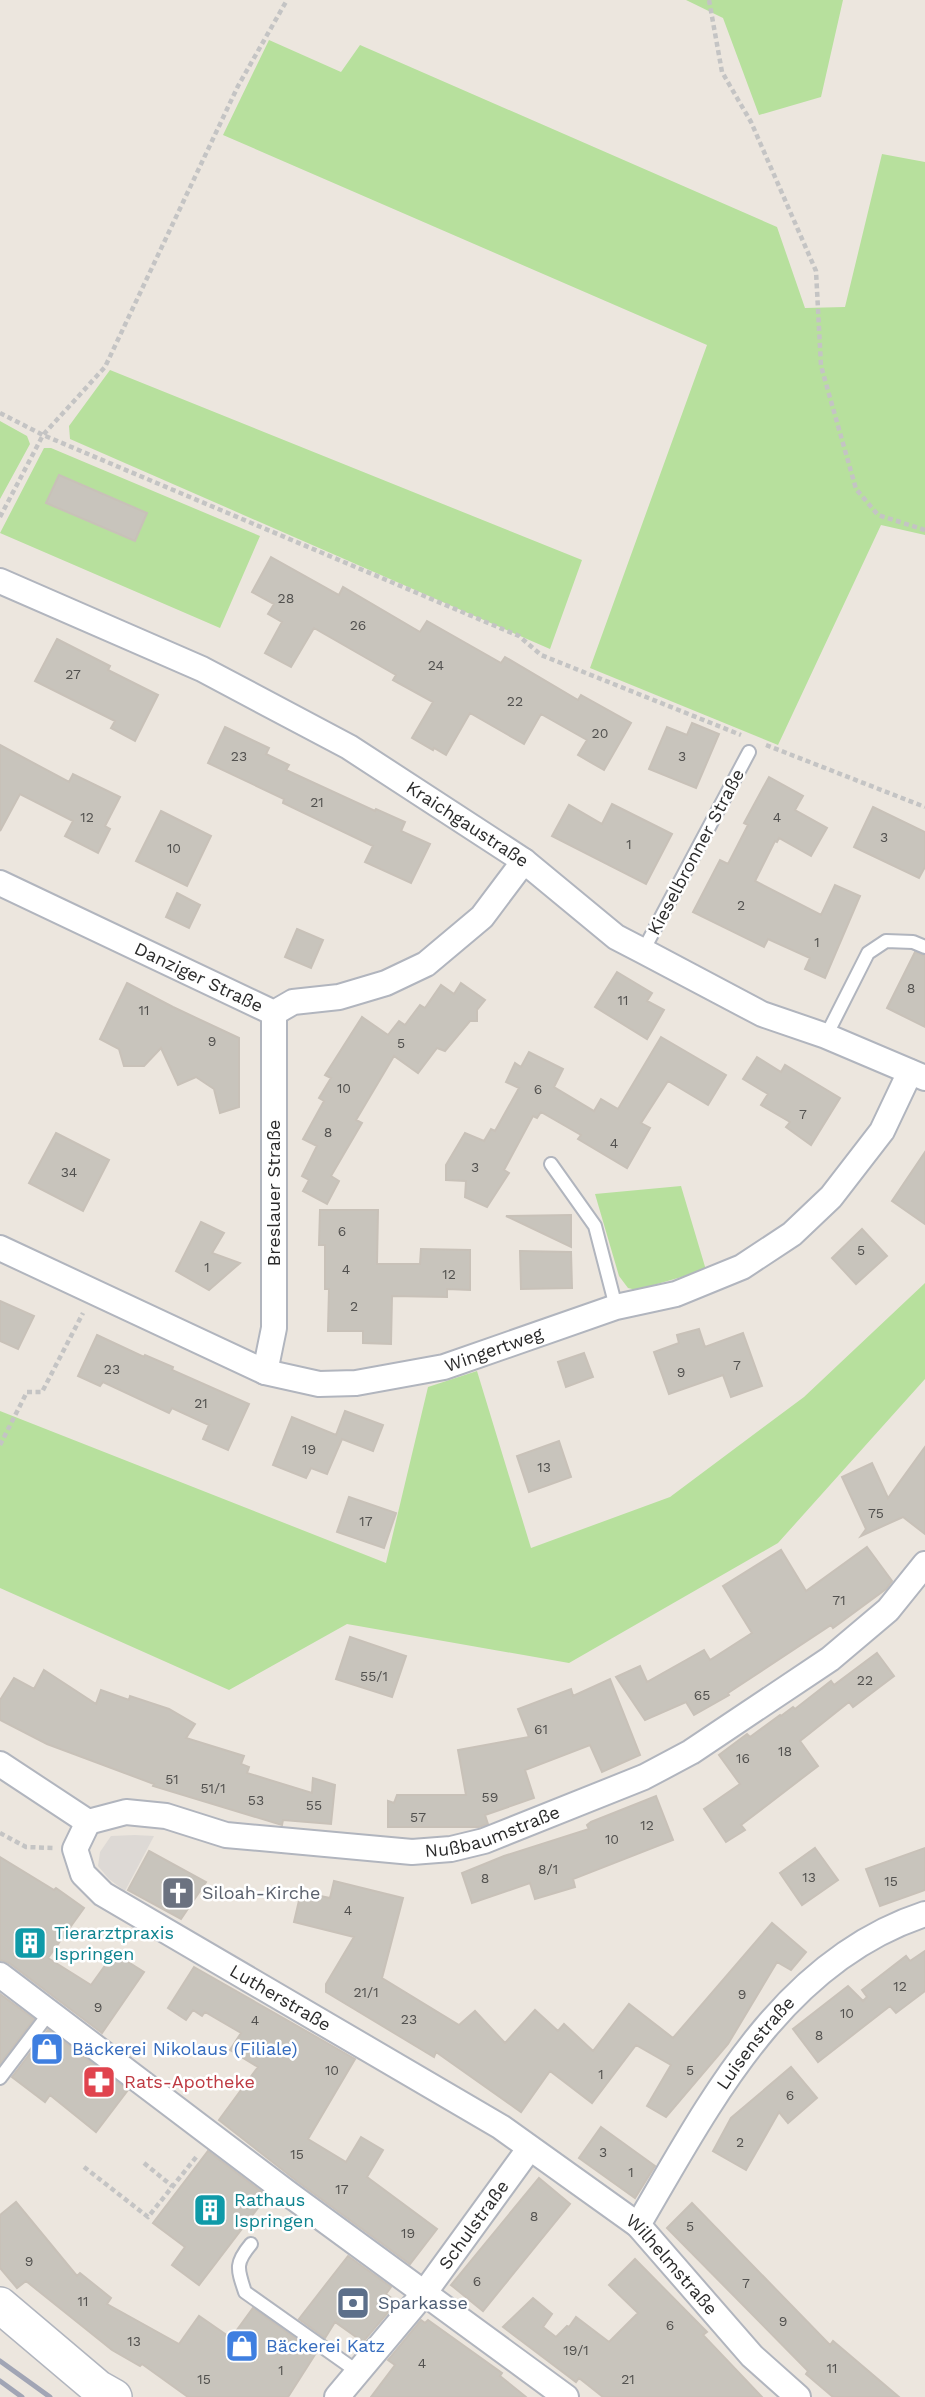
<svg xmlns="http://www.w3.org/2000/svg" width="925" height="2397" viewBox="0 0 925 2397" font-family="'Work Sans',sans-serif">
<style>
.green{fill:#b7e09d}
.plaza{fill:#ddd9d5}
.building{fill:#c8c4bc;stroke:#c8c1b8;stroke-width:2}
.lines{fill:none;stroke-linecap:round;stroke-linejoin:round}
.service-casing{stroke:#b1b5be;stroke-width:16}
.minor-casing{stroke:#b1b5be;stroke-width:28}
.secondary-casing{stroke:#b1b5be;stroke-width:38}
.path{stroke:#c4c4c4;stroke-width:4.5;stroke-dasharray:5 3.5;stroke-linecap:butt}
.service{stroke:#fff;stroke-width:12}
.minor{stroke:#fff;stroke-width:24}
.secondary{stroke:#fff;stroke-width:35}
.rail{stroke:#a1a5b5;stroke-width:5}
.labels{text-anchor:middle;stroke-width:5;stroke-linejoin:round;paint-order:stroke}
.number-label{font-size:14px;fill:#52514f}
.street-label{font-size:18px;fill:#2b2b2b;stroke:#fff}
.worship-label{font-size:18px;fill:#5b616d;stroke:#fff;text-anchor:start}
.culture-label{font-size:18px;fill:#0d838f;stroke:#fff;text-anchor:start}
.shop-label{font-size:18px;fill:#366cbe;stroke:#fff;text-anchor:start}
.health-label{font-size:18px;fill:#be3a42;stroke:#fff;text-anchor:start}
.service-label{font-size:18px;fill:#4e5e75;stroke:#fff;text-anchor:start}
</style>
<rect width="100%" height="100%" fill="#ece6de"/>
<path class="green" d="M686,0H843L821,97L759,115L723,18Z
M269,40L341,72L360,45L777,227L805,308L845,307L882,154L925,162V535L881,525L778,745L590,668L707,345L223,135Z
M110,370L582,560L550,649L70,439L69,426Z
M0,421L27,436L30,444L0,499Z
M44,448H51L260,536L220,628L0,533Z
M681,1186L706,1270L636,1290L628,1288L619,1276L595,1194Z
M925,1283V1379L778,1543L569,1663L347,1624L229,1690L0,1588V1411L386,1563L428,1387L477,1371L531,1548L670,1497L804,1397Z"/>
<path class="plaza" d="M135,1835L154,1836L125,1891L109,1879L98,1866L100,1852L111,1836Z"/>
<path class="building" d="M59,475L147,513L135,541L46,503Z
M271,557L339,595L343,587L420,632L427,621L501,663L505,657L578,700L581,695L631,723L604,770L578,755L587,740L541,714L524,744L470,713L446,755L434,748L433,750L412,738L433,702L393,680L396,675L314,628L291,667L265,653L282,622L268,614L274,604L252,592Z
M57,639L110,666L108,670L158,695L135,741L111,728L115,721L35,681Z
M692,723L719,734L696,788L649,769L667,727L687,735Z
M225,727L269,748L266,754L289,765L286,770L375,811L376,809L405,822L401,831L430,844L411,883L365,862L373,846L283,803L284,799L208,763Z
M0,745L69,782L73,774L120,797L105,826L110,829L98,853L65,836L73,821L20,794L0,831Z
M769,777L803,796L795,810L827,828L811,856L779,838L777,842L775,841L755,881L821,915L835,885L860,896L825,978L805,969L810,958L768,939L764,947L693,912L720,860L728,864L748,825L744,823Z
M612,804L672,834L646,884L552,836L569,805L602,824Z
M873,807L925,832V867L919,878L854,847Z
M161,811L211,836L187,886L136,861Z
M177,893L200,905L189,928L166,917Z
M297,929L323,940L311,968L285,957Z
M915,952L925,956V1027L887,1008Z
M617,972L652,993L647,1001L664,1010L647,1039L595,1007Z
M127,983L173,1007L239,1038V1107L220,1113L214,1089L196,1077L178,1085L161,1048L144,1066H124L119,1049L100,1039Z
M461,983L485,1000L477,1010V1021H470L445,1051L437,1048L418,1073L394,1056L356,1120L362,1123L331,1176L339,1181L327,1204L303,1191L309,1180L302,1176L317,1146L303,1139L324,1101L319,1098L331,1078L325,1075L362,1017L388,1035L399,1021L405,1025L420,1005L425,1008L441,985L454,994Z
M661,1037L726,1075L708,1105L668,1081L641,1123L650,1128L627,1168L578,1139L581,1135L541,1112L537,1118L533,1116L504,1170L509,1173L487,1207L465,1197L466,1181L446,1180V1165L465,1133L484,1141L491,1129L495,1131L519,1088L506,1082L515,1063L521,1067L529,1052L563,1069L554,1087L594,1111L601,1099L618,1109Z
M757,1057L781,1072L785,1065L840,1098L811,1145L786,1127L790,1122L761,1105L768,1094L743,1079Z
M56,1133L109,1160L83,1211L29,1183Z
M925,1152V1224L892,1201Z
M320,1210H378L377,1264H420L421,1249L470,1250V1290L447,1289V1297L392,1296L391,1344L363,1343V1331H328L329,1289H325V1245H319Z
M571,1215V1247L506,1216Z
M201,1222L224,1233L212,1253L240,1263L209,1290L176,1271Z
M862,1229L887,1256L856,1284L832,1258Z
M520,1251L571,1252L572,1288L521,1289Z
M0,1301L34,1316L18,1349L0,1341Z
M699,1329L705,1347L743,1333L762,1386L731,1397L723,1375L669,1394L654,1352L679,1343L677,1335Z
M97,1335L144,1357L145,1355L173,1367L172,1370L249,1404L228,1450L203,1439L209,1425L172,1408L169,1413L103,1382L100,1386L78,1376Z
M584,1353L593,1377L566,1387L558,1362Z
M345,1411L383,1425L373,1451L342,1439L327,1474L311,1468L306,1478L273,1465L292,1417L336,1435Z
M559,1441L571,1477L529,1492L517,1456Z
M925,1447V1534L903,1517L861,1536L866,1529L842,1477L872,1463L888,1498Z
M349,1497L396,1513L384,1548L337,1532Z
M867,1547L892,1581L886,1589L833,1628L831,1625L728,1693L729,1695L694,1715L686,1702L645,1720L616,1677L640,1666L647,1682L704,1650L710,1660L752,1633L723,1586L781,1550L806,1591Z
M350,1637L406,1656L392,1697L336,1679Z
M877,1653L894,1676L853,1707L849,1702L800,1741L818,1766L741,1825L745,1830L726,1842L704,1809L740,1784L719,1755L747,1734L750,1737L780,1715L781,1716L793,1707L795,1709L831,1681L834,1685Z
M44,1670L96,1704L101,1690L129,1700L130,1696L169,1709L195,1724L186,1738L244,1756L241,1764L249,1767L247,1773L312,1793L313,1778L335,1785L331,1824L283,1820L282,1825L153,1786L154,1784L47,1744L0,1720V1700L14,1678L34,1689Z
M610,1679L640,1755L602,1772L590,1745L525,1770L534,1798L485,1815L488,1824L479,1827H388V1801L394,1803L397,1795H466L458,1750L529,1737L518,1709L571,1689L573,1696Z
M656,1796L673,1840L573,1879L575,1887L535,1899L530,1883L472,1903L462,1873L504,1856L589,1829L587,1825L591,1822Z
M815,1848L838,1880L802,1905L780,1873Z
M925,1848V1890L880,1906L866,1869Z
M149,1851L206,1882L181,1919L128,1890Z
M0,1857L54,1890L56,1888L84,1908L48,1958L91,1985L114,1953L144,1972L102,2033L9,1963L0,1960Z
M334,1881L403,1898L382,1978L459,2025L475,2011L505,2043L535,2010L558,2031L564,2024L593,2051L629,2004L673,2038L772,1923L806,1952L791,1970L777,1962L728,2044L666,2117L647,2106L671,2065L636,2045L592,2103L550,2071L521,2112L436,2052L434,2057L326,1992V1984L354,1937L294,1922L301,1892L330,1898Z
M925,1951V1991L896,2013L890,2006L818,2062L793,2029L848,1986L863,2001L867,1997L862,1990L906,1956L910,1961Z
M194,1967L355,2059L308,2139L346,2162L361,2137L383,2150L367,2177L437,2229L410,2264L298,2182L219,2120L258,2067L230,2050L241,2033L205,2012L202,2016L193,2010L186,2020L168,2008Z
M0,1994L34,2019L0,2064Z
M48,2030L128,2090L96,2132L50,2095L45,2102L12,2077Z
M791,2067L817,2098L788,2123L779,2112L746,2170L713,2151L731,2118Z
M601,2127L655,2166L635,2198L579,2158Z
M208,2151L267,2196L199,2285L172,2265L185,2247L153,2223Z
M539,2178L570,2204L483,2311L451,2285Z
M16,2202L77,2276L80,2273L111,2298L107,2304L179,2344L199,2316L231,2338L253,2308L316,2353L288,2397H188L142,2364L140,2366L112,2350L26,2281L17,2288L0,2268V2215Z
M692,2203L830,2345L833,2341L899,2397H833L806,2374L808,2371L667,2228Z
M348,2256L391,2287L386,2294L397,2302L363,2342L335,2322L325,2338L299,2319Z
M635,2259L707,2332L703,2335L762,2397H603L579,2378L576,2382L503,2327L533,2298L552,2314L543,2327L556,2337L567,2326L569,2327L576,2317L609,2342L638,2313L609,2285Z
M421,2320L425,2323L428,2320L502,2373L500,2376L526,2397H371L395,2365L388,2360Z"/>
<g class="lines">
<defs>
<path id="service" d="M643,951L749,752
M826,1036L868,953L886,941L913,942L925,947
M551,1164L595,1226L616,1307
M0,2078L50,2012
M251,2244C235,2263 237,2268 245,2292L358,2372"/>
<g id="minor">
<path id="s1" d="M0,581L202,669L349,747L524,861L616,937L643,951L762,1014L826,1036L925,1078"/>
<path id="s2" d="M0,883L274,1013L293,1002L339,997L386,983L426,964L482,917L524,861"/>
<path id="s3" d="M0,1248L265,1372L319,1384L356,1383L444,1367L616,1307L676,1294L742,1267L792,1234L831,1197L882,1131L910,1072"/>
<path d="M265,1372L274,1328V1013"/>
<path id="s4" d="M0,1764L88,1822L126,1812L166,1816L226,1835L412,1852L451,1849L484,1841L644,1777L691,1752L830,1659L888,1610L925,1564"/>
<path id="s5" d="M88,1822L75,1849L83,1874L103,1894L501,2127L638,2225L752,2356L798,2397"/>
<path d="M0,1975L289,2194L566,2397"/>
<path id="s6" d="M638,2225C709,2104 781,1961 925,1914"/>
<path id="s7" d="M337,2397L425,2292L529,2149"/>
</g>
<path id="secondary" d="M0,2305L98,2388L114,2397"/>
</defs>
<use href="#service" class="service-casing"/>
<use href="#minor" class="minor-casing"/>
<use href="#secondary" class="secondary-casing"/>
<path class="path" d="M709,0L722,72L751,122L816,271L821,366L856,489L878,515L925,530
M0,413L43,435L519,636L541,655L741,735
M0,517L43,435L105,367L238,86L287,0
M766,745L925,807
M0,1445L27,1392H42L83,1313
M0,1833L26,1847L53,1848
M144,2163L172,2186
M84,2167L148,2217L197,2156"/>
<use href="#service" class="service"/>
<use href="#minor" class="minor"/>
<use href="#secondary" class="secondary"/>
<path class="rail" d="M0,2361L50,2397
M0,2381L22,2397"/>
</g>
<defs>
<symbol id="church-square" viewBox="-11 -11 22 22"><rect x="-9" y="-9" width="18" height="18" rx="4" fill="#6b7280" stroke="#fff"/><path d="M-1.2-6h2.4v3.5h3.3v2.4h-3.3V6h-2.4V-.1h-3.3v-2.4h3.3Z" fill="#fff"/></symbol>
<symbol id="building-square" viewBox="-11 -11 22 22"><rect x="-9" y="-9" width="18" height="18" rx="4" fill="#0f9aa8" stroke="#fff"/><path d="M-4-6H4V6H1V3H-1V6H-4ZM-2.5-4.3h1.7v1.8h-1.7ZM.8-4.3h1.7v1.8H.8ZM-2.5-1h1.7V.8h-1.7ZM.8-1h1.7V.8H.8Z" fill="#fff"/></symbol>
<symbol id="shop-square" viewBox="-11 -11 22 22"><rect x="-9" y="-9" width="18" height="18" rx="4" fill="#3f7fe0" stroke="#fff"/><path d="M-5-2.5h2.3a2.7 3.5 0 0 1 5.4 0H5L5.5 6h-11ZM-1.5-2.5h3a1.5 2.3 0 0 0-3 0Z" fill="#fff"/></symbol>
<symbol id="pharmacy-square" viewBox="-11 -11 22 22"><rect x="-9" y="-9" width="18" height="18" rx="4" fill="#e0444e" stroke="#fff"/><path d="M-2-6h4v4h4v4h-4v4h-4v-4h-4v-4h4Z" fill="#fff"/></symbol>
<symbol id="bank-square" viewBox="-11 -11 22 22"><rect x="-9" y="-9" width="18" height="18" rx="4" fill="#5c6f8a" stroke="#fff"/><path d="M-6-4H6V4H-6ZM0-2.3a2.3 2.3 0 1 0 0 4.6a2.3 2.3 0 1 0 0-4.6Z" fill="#fff"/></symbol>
</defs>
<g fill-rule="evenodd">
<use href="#church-square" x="159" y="1874" width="38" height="38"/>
<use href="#building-square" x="11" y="1924" width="38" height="38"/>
<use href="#shop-square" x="28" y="2030" width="38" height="38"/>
<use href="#pharmacy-square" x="80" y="2063" width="38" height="38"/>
<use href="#building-square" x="191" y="2191" width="38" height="38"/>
<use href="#bank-square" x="334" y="2284" width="38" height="38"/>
<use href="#shop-square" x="223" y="2327" width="38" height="38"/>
</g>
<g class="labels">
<g class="number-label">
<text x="286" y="603">28</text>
<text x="358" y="630">26</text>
<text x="436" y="670">24</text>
<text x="73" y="679">27</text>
<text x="515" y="706">22</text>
<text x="600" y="738">20</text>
<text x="239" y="761">23</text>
<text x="682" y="761">3</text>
<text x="317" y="807">21</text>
<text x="87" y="822">12</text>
<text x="777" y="822">4</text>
<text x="884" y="842">3</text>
<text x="629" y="849">1</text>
<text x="174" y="853">10</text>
<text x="741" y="910">2</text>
<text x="817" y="947">1</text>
<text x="911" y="993">8</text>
<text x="623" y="1005">11</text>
<text x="144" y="1015">11</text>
<text x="212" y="1046">9</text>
<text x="401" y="1048">5</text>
<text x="344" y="1093">10</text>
<text x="538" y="1094">6</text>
<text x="803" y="1119">7</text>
<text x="328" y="1137">8</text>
<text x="614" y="1148">4</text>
<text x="475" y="1172">3</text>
<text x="69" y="1177">34</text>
<text x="342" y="1236">6</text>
<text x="861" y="1255">5</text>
<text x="207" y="1272">1</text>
<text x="346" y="1274">4</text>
<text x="449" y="1279">12</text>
<text x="354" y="1311">2</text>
<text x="737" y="1370">7</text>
<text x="112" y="1374">23</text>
<text x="681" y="1377">9</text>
<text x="201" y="1408">21</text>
<text x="309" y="1454">19</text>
<text x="544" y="1472">13</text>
<text x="876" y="1518">75</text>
<text x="366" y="1526">17</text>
<text x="839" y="1605">71</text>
<text x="374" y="1681">55/1</text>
<text x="865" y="1685">22</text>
<text x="702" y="1700">65</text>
<text x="541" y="1734">61</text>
<text x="785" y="1756">18</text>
<text x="743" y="1763">16</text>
<text x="172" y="1784">51</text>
<text x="213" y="1793">51/1</text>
<text x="490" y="1802">59</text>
<text x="256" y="1805">53</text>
<text x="314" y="1810">55</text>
<text x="418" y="1822">57</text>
<text x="647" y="1830">12</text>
<text x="612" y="1844">10</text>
<text x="548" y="1874">8/1</text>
<text x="809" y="1882">13</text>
<text x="485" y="1883">8</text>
<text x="891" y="1886">15</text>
<text x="348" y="1915">4</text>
<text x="900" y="1991">12</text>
<text x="366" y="1997">21/1</text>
<text x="742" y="1999">9</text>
<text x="98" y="2012">9</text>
<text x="847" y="2018">10</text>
<text x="409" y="2024">23</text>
<text x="255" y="2025">4</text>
<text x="819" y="2040">8</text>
<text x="332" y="2075">10</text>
<text x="690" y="2075">5</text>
<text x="601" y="2079">1</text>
<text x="790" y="2100">6</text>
<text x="740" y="2147">2</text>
<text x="603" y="2157">3</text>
<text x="297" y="2159">15</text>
<text x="631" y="2177">1</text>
<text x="342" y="2194">17</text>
<text x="534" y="2221">8</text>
<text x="690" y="2231">5</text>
<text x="408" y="2238">19</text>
<text x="29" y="2266">9</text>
<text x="477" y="2286">6</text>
<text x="746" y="2288">7</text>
<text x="83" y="2306">11</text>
<text x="783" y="2326">9</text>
<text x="670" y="2330">6</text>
<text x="134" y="2346">13</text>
<text x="576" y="2355">19/1</text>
<text x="422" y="2368">4</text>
<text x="832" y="2373">11</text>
<text x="281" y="2375">1</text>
<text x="204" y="2384">15</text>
<text x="628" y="2384">21</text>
</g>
<g class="street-label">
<text dy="6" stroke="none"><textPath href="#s1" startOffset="528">Kraichgaustraße</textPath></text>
<text transform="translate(696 852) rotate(-62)" y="6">Kieselbronner Straße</text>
<text dy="6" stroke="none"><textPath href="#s2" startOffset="220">Danziger Straße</textPath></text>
<text transform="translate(274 1193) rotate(-90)" y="6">Breslauer Straße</text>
<text dy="6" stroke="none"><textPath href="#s3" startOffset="527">Wingertweg</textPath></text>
<text dy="6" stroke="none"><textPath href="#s4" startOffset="518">Nußbaumstraße</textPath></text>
<text dy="6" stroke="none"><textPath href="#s5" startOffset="290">Lutherstraße</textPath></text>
<text dy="6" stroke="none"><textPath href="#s6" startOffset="217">Luisenstraße</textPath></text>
<text dy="6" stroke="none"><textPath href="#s7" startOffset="220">Schulstraße</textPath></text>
<text dy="6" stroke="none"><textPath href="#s5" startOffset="766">Wilhelmstraße</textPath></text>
</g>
<g class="worship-label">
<text x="202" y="1899">Siloah-Kirche</text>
</g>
<g class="culture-label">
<text x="54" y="1939">Tierarztpraxis<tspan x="54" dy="21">Ispringen</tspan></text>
<text x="234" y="2206">Rathaus<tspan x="234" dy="21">Ispringen</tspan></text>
</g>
<g class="shop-label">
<text x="72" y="2055">Bäckerei Nikolaus (Filiale)</text>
<text x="266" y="2352">Bäckerei Katz</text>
</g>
<g class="health-label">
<text x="124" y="2088">Rats-Apotheke</text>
</g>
<g class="service-label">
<text x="378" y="2309">Sparkasse</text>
</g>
</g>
</svg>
